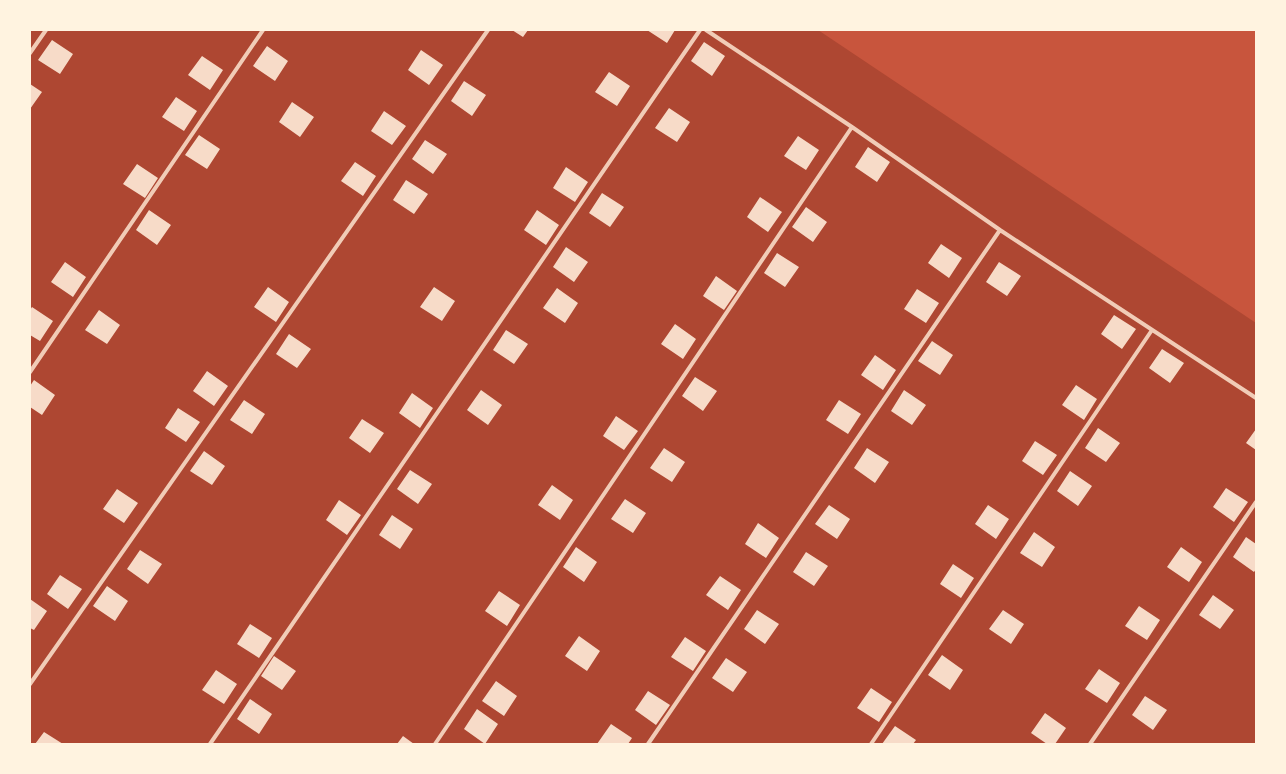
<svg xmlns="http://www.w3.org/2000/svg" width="1286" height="774" viewBox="0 0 1286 774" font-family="'IBM Plex Sans',sans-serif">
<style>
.green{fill:#ae4732}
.building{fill:#f7dbc8}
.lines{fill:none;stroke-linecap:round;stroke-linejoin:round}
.service{stroke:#f1ccb7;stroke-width:4}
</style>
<rect width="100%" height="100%" fill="#c8553d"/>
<path class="green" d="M30,30H818L1256,323V744H30Z"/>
<path class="building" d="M512,30H528L523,37Z
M647,30H675L667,43Z
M52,40L73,54L60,74L38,60Z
M704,42L725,56L712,76L691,61Z
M267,46L288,61L275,81L253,66Z
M421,50L443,65L429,85L408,70Z
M202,56L223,70L210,90L188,75Z
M609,72L630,86L617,106L595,92Z
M464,81L486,95L472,116L451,101Z
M30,84L42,92L30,109Z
M176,97L197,111L184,131L162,117Z
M292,102L314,117L300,137L279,122Z
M669,108L690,122L677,142L655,128Z
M384,111L406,126L392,145L371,131Z
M199,135L220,149L207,169L185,155Z
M798,136L819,150L806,170L784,156Z
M425,140L447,154L433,174L412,159Z
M868,147L890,162L877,182L855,167Z
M355,162L376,176L363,196L341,181Z
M137,164L158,178L145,198L123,184Z
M566,167L588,182L575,202L553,188Z
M406,180L428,194L414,214L393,200Z
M602,193L624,207L610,227L589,213Z
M760,197L782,212L768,232L747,217Z
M806,207L827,222L813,242L792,227Z
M149,210L171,225L157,245L136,230Z
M537,210L559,225L546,245L524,230Z
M941,244L962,258L949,278L928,263Z
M566,247L588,262L574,282L553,267Z
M777,253L799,267L785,287L764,273Z
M65,262L86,277L73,297L51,282Z
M999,262L1021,276L1007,296L986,282Z
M716,276L737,291L724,310L703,296Z
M268,287L289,302L276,322L254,307Z
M434,287L455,301L442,321L420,307Z
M557,288L578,303L565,323L543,308Z
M917,289L939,303L926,323L904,309Z
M32,307L53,321L40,341L30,335V310Z
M99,310L120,325L107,344L85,330Z
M1114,315L1136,329L1122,349L1101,334Z
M675,324L696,339L683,359L661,344Z
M506,330L528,344L514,364L493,350Z
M289,334L311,349L297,368L276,354Z
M932,341L953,355L940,375L918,361Z
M1162,349L1184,363L1170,383L1149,368Z
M875,355L896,370L883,390L861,375Z
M207,371L228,386L214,406L193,391Z
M695,377L717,391L703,411L682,396Z
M34,380L55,395L42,415L30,407V386Z
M1076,385L1097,399L1084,420L1062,405Z
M481,390L502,405L488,425L467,410Z
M904,390L926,405L912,425L891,411Z
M412,393L433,408L420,428L399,413Z
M244,400L265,414L252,434L230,420Z
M839,400L861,414L848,434L826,420Z
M178,408L200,422L186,442L165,428Z
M616,416L638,431L624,450L603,436Z
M362,419L384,433L370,453L349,438Z
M1098,428L1120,443L1106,462L1085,448Z
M1256,429V450L1246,443Z
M1035,441L1057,455L1043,475L1022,461Z
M664,448L685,462L672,482L650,468Z
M867,448L889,462L875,483L854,468Z
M204,451L225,466L212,485L190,471Z
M410,470L432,484L418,504L397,489Z
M1070,471L1092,486L1078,506L1057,491Z
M552,485L573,500L560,520L538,505Z
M1226,488L1248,502L1234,522L1213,507Z
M117,489L138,503L124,523L103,509Z
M625,499L646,513L633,533L611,519Z
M339,500L361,515L347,535L326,520Z
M829,505L850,519L837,539L815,524Z
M988,505L1009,519L996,539L975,524Z
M392,515L413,529L400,549L379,535Z
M758,523L779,538L766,558L745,544Z
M1034,532L1055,547L1042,567L1020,553Z
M1246,537L1256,544V569L1254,572L1233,557Z
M576,547L597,562L584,582L563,567Z
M1181,547L1202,562L1189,582L1167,567Z
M140,550L162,564L148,584L127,569Z
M806,552L828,566L814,586L793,572Z
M953,564L974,578L961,598L940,584Z
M60,575L82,589L68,609L47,594Z
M720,576L741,590L728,610L706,595Z
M107,586L128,601L115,621L93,606Z
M499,591L520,605L507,626L485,611Z
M1213,595L1234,610L1220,629L1199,615Z
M30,599L47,611L34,630L30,628Z
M1139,606L1160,620L1147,640L1125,626Z
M757,610L779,624L765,644L744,629Z
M1003,610L1024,624L1011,644L989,629Z
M250,624L272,638L259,658L237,644Z
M579,636L600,651L587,671L565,656Z
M685,637L706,651L693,671L671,657Z
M942,655L963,670L950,690L928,675Z
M274,656L296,671L282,690L261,676Z
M726,658L747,672L733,692L712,678Z
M1099,669L1120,683L1107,703L1085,689Z
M216,670L237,684L224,704L202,690Z
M496,681L517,696L504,716L482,701Z
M871,688L892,702L879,722L857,708Z
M648,691L670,705L656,725L635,710Z
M1145,696L1167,710L1153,730L1132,715Z
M250,699L272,714L259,734L237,719Z
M477,709L498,724L485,744L464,729Z
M1045,713L1066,728L1055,744H1047L1031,733Z
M611,724L632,738L628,744H597Z
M895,726L916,740L913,744H882Z
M44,732L63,744H35Z
M403,736L414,744H397Z"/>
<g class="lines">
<path class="service" d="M706,30L852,127L1000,230L1256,398
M30,53L46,30
M30,372L263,30
M30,684L488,30
M210,744L700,30
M435,744L852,127
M648,744L1000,230
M871,744L1152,330
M1090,744L1256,502"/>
</g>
<rect width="1286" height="774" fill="none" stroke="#fff3e0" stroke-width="62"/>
</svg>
